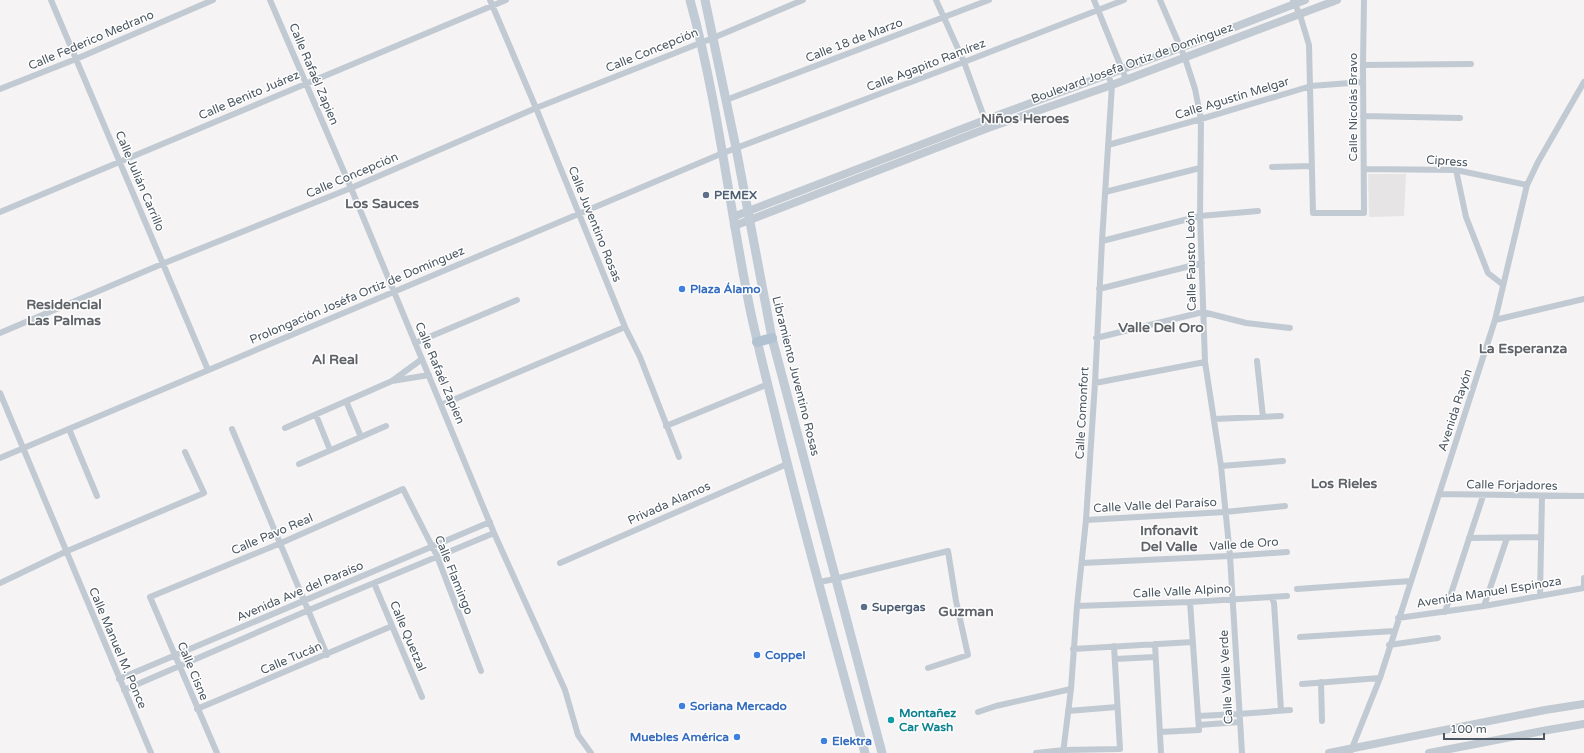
<svg xmlns="http://www.w3.org/2000/svg" width="1584" height="753" viewBox="0 0 1584 753" font-family="'Varela Round',sans-serif">
<style>
.education{fill:#e6e4e5}
.lines{fill:none;stroke-linecap:round;stroke-linejoin:round}
.minor{stroke:#c1cad2;stroke-width:6}
.tertiary{stroke:#c1cad2;stroke-width:8}
.secondary{stroke:#c1cbd6;stroke-width:9}
.primary{stroke:#b3c2d1;stroke-width:10}
.service-dot{fill:#5c6f8a;stroke:#fff;stroke-width:1.5}
.shop-dot{fill:#3f7fe0;stroke:#fff;stroke-width:1.5}
.culture-dot{fill:#0f9aa8;stroke:#fff;stroke-width:1.5}
.labels{text-anchor:middle;stroke-width:3;stroke-linejoin:round;paint-order:stroke}
.street-label{font-size:12px;fill:#4a5661;stroke:#fff}
.service-label{font-size:12px;font-weight:bold;fill:#4e5e75;stroke:#fff;text-anchor:start}
.shop-label{font-size:12px;font-weight:bold;fill:#366cbe;stroke:#fff;text-anchor:start}
.culture-label{font-size:12px;font-weight:bold;fill:#0d838f;stroke:#fff;text-anchor:start}
.quarter-label{font-size:14px;font-weight:bold;fill:#5f6368;stroke:#fff}
</style>
<rect width="100%" height="100%" fill="#f5f3f3"/>
<path class="education" d="M1368,174H1406L1404,216L1369,217Z"/>
<g class="lines">
<path class="minor" d="M51,0L208,370
M270,0L351,188L494,533L565,690L578,735L591,753
M490,0L536,108L625,327L640,357L679,457
M936,0L964,62L988,128
M1094,0L1126,79
M1160,0L1185,58L1195,89L1201,119L1200,216L1205,362L1221,466L1230,556L1242,753
M1293,0L1300,15L1309,45L1313,213H1364L1363,65L1364,0
M1363,65L1471,64
M0,89L76,59L213,0
M726,100L989,0
M1363,116L1460,118
M1108,145L1201,119L1311,86L1363,82
M1272,167L1312,166
M1364,169L1456,170L1527,185
M1456,170L1466,217L1488,273L1502,284
M1105,192L1200,168
M0,212L506,0
M1102,241L1200,216L1258,211
M1099,289L1202,263
M1495,320L1584,299
M0,333L162,264L351,188L536,108L713,38L803,0
M1096,338L1203,312L1246,323L1290,328
M415,343L517,300
M1257,361L1263,417
M392,381L422,359
M1095,383L1205,362
M0,393L151,753
M346,401L361,437
M441,405L625,327
M316,415L330,450
M1214,419L1281,416
M666,426L768,384
M285,428L392,381L429,375
M69,429L97,496
M232,429L327,655
M0,458L723,153L964,62L1124,0
M299,464L386,426
M1221,466L1283,461
M1439,494L1584,496
M1086,520L1225,512L1285,506
M1469,538L1541,537
M560,563L787,464
M1082,563L1230,556L1287,552
M819,582L835,579L948,551L956,601L968,655L928,668
M0,583L65,552L204,493L185,452
M374,583L422,697
M1584,588V578
M1297,589L1411,581
M1540,596L1542,496
M1272,598L1274,603L1281,710
M1077,606L1190,602L1287,596
M1484,606L1507,538
M1445,612L1483,496
M1398,618L1484,606L1584,588
M1300,637L1394,631
M1155,644L1161,753
M1389,645L1438,638
M1073,649L1193,642
M1115,659L1155,657
M119,679L490,522
M1321,682L1322,721
M1302,684L1380,678
M124,690L309,610L494,533
M197,709L392,626
M1068,711L1117,707
M978,712L996,706L1071,689
M1198,716L1239,714L1290,710
M1199,725L1240,722
M1160,732L1199,730L1190,602
M217,753L150,597L281,543L403,489L437,556L481,671
M1036,753L1064,750L1120,749L1114,646
M1063,753L1071,689L1077,606L1086,520L1095,383L1102,241L1112,85L1108,75
M1350,753L1380,678L1495,320L1527,185L1538,162L1584,82"/>
<path class="tertiary" d="M733,217L985,120L1180,48L1305,0
M734,226L988,128L1112,85L1337,0
M1329,753L1545,710L1584,704
M1429,753L1548,730L1584,724"/>
<path class="secondary" d="M690,0C718,101 729,206 750,309C758,347 768,385 777,422C804,533 835,643 865,753
M705,0L736,148L772,338L882,753"/>
<path class="primary" d="M757,342L772,338"/>
</g>
<g class="service-dot">
<circle cx="706" cy="195" r="4"/>
<circle cx="864" cy="607" r="4"/>
</g>
<g class="shop-dot">
<circle cx="682" cy="289" r="4"/>
<circle cx="757" cy="655" r="4"/>
<circle cx="682" cy="706" r="4"/>
<circle cx="737" cy="737" r="4"/>
<circle cx="824" cy="741" r="4"/>
</g>
<circle class="culture-dot" cx="891" cy="720" r="4"/>
<g class="labels">
<g class="street-label">
<text transform="translate(91 40) rotate(-23)" y="4">Calle Federico Medrano</text>
<text transform="translate(854 40) rotate(-21)" y="4">Calle 18 de Marzo</text>
<text transform="translate(652 50) rotate(-22)" y="4">Calle Concepción</text>
<text transform="translate(1132 63) rotate(-20)" y="4">Boulevard Josefa Ortiz de Domínguez</text>
<text transform="translate(926 65) rotate(-21)" y="4">Calle Agapito Ramírez</text>
<text transform="translate(314 74) rotate(67)" y="4">Calle Rafaél Zapien</text>
<text transform="translate(249 95) rotate(-23)" y="4">Calle Benito Juárez</text>
<text transform="translate(1232 98) rotate(-17)" y="4">Calle Agustín Melgar</text>
<text transform="translate(1353 107) rotate(-90)" y="4">Calle Nicolás Bravo</text>
<text transform="translate(1447 161) rotate(4)" y="4">Cipress</text>
<text transform="translate(352 175) rotate(-23)" y="4">Calle Concepción</text>
<text transform="translate(140 181) rotate(67)" y="4">Calle Julián Carrillo</text>
<text transform="translate(595 224) rotate(68)" y="4">Calle Juventino Rosas</text>
<text transform="translate(1191 261) rotate(-91)" y="4">Calle Fausto León</text>
<text transform="translate(357 295) rotate(-23)" y="4">Prolongación Joséfa Ortiz de Domínguez</text>
<text transform="translate(440 373) rotate(67)" y="4">Calle Rafaél Zapien</text>
<text transform="translate(796 376) rotate(76)" y="4">Libramiento Juventino Rosas</text>
<text transform="translate(1455 410) rotate(-72)" y="4">Avenida Rayón</text>
<text transform="translate(1082 413) rotate(-87)" y="4">Calle Comonfort</text>
<text transform="translate(1512 485) rotate(1)" y="4">Calle Forjadores</text>
<text transform="translate(669 503) rotate(-24)" y="4">Privada Alamos</text>
<text transform="translate(1155 505) rotate(-3)" y="4">Calle Valle del Paraíso</text>
<text transform="translate(272 534) rotate(-23)" y="4">Calle Pavo Real</text>
<text transform="translate(1244 544) rotate(-4)" y="4">Valle de Oro</text>
<text transform="translate(454 575) rotate(68)" y="4">Calle Flamingo</text>
<text transform="translate(300 591) rotate(-23)" y="4">Avenida Ave del Paraíso</text>
<text transform="translate(1182 591) rotate(-3)" y="4">Calle Valle Alpino</text>
<text transform="translate(1489 592) rotate(-9)" y="4">Avenida Manuel Espinoza</text>
<text transform="translate(408 636) rotate(67)" y="4">Calle Quetzal</text>
<text transform="translate(118 648) rotate(67)" y="4">Calle Manuel M. Ponce</text>
<text transform="translate(291 658) rotate(-23)" y="4">Calle Tucán</text>
<text transform="translate(193 671) rotate(67)" y="4">Calle Cisne</text>
<text transform="translate(1226 677) rotate(-93)" y="4">Calle Valle Verde</text>
</g>
<g class="service-label">
<text x="714" y="199">PEMEX</text>
<text x="872" y="611">Supergas</text>
</g>
<g class="shop-label">
<text x="690" y="293">Plaza Álamo</text>
<text x="765" y="659">Coppel</text>
<text x="690" y="710">Soriana Mercado</text>
<text x="729" y="741" text-anchor="end">Muebles América</text>
<text x="832" y="745">Elektra</text>
</g>
<g class="culture-label">
<text x="899" y="717">Montañez<tspan x="899" dy="14">Car Wash</tspan></text>
</g>
<g class="quarter-label">
<text x="1025" y="123">Niños Heroes</text>
<text x="382" y="208">Los Sauces</text>
<text x="64" y="309">Residencial<tspan x="64" dy="16">Las Palmas</tspan></text>
<text x="1161" y="332">Valle Del Oro</text>
<text x="1523" y="353">La Esperanza</text>
<text x="335" y="364">Al Real</text>
<text x="1344" y="488">Los Rieles</text>
<text x="1169" y="535">Infonavit<tspan x="1169" dy="16">Del Valle</tspan></text>
<text x="966" y="616">Guzman</text>
</g>
</g>
<path d="M1444 733v6h100v-6" fill="none" stroke="#4a5661" stroke-width="2"/>
<text x="1450" y="733" font-size="12" fill="#4a5661" stroke="#ffffff" stroke-width="3" paint-order="stroke">100 m</text>
</svg>
